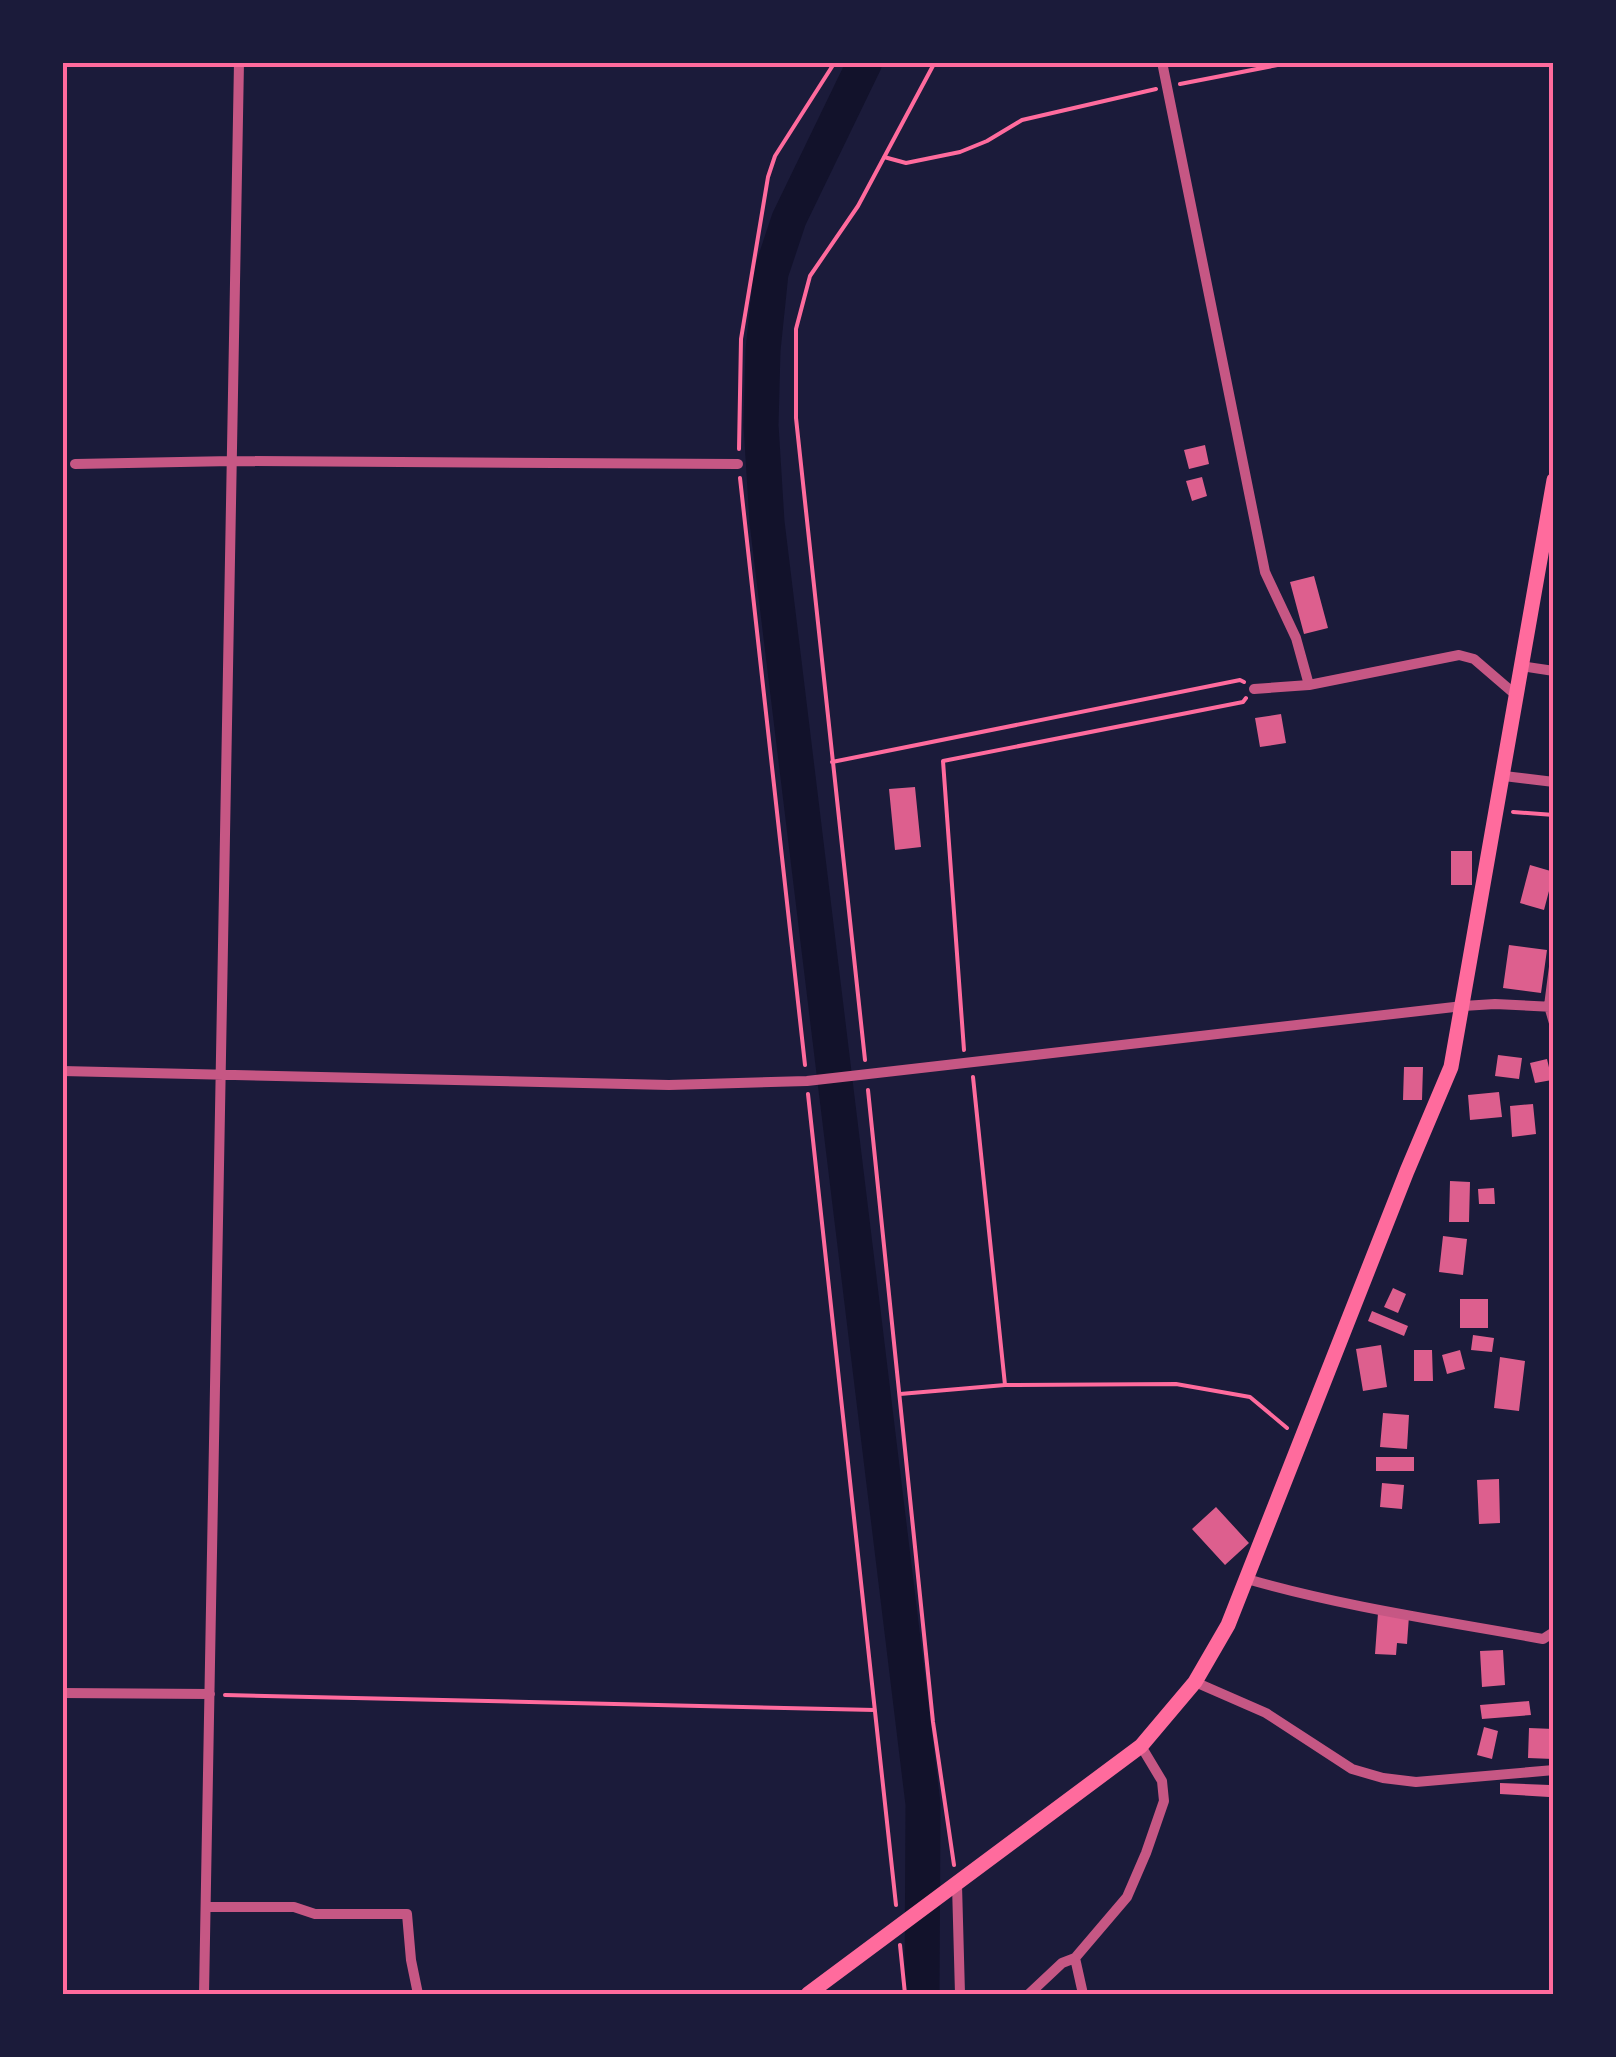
<svg xmlns="http://www.w3.org/2000/svg" width="1616" height="2057" viewBox="0 0 1616 2057" font-family="Poppins,sans-serif">
<style>
.lines{fill:none;stroke-linecap:round;stroke-linejoin:round}
.river{stroke:#12122b;stroke-width:35}
.building{fill:#dd5f8e}
.path{stroke:#ff6b9d;stroke-width:4}
.minor{stroke:#c65784;stroke-width:10}
.secondary{stroke:#ff6b9d;stroke-width:15}
.neatline{fill:none;stroke:#ff6b9d;stroke-width:4}
</style>
<rect width="100%" height="100%" fill="#1b1b3a"/>
<g class="lines">
<path class="river" d="M865,62L789,219L771,273L763,350L761,425L767,522L923,1804L922,1994"/>
</g>
<path class="building" d="M1205,445L1209,464L1189,469L1184,450Z
M1202,477L1207,496L1192,501L1186,481Z
M1314,576L1328,628L1304,634L1290,582Z
M1281,714L1286,743L1260,747L1255,718Z
M915,787L921,847L895,850L889,789Z
M1451,851H1472V885H1451Z
M1530,865L1554,872L1544,910L1520,903Z
M1509,945L1547,950L1541,993L1503,988Z
M1498,1055L1522,1058L1519,1079L1495,1076Z
M1547,1059L1552,1080L1535,1083L1530,1063Z
M1404,1067H1423L1422,1100H1403Z
M1499,1092L1502,1117L1470,1120L1468,1095Z
M1533,1104L1536,1134L1512,1137L1510,1106Z
M1450,1181L1470,1182L1469,1222H1449Z
M1494,1188L1495,1204H1479L1478,1189Z
M1443,1236L1467,1239L1463,1275L1439,1272Z
M1393,1288L1406,1294L1398,1313L1384,1307Z
M1460,1299H1488V1328H1460Z
M1372,1311L1408,1326L1404,1336L1368,1321Z
M1473,1335L1494,1338L1492,1352L1471,1350Z
M1381,1345L1387,1387L1363,1391L1356,1349Z
M1414,1350H1432L1433,1381H1414Z
M1460,1350L1465,1369L1447,1374L1442,1355Z
M1500,1357L1525,1361L1519,1411L1494,1408Z
M1383,1413L1409,1415L1407,1449L1380,1447Z
M1376,1457H1414V1471H1376Z
M1499,1479L1500,1523L1479,1524L1477,1480Z
M1382,1483L1404,1485L1402,1509L1380,1507Z
M1216,1507L1249,1543L1225,1565L1192,1529Z
M1378,1613L1409,1616L1407,1644L1397,1643L1396,1655L1375,1654Z
M1503,1650L1505,1685L1482,1687L1480,1651Z
M1529,1701L1531,1715L1482,1719L1480,1705Z
M1484,1727L1498,1731L1492,1759L1477,1755Z
M1529,1728L1554,1729L1553,1759L1528,1758Z
M1500,1783L1550,1785L1549,1797L1500,1794Z"/>
<g class="lines">
<path class="path" d="M1180,84L1293,62
M884,157L906,163L960,152L987,141L1022,120L1156,89
M739,449L741,339L768,177L775,156L835,62
M740,478L805,1065
M832,762L1240,680L1244,682
M1513,812L1554,815
M964,1050L943,761L1243,702L1246,698
M865,1060L796,418V329L810,276L858,206L935,62
M973,1077L1005,1385
M868,1090L933,1722L954,1865
M808,1094L896,1905
M900,1394L1005,1385L1176,1384L1250,1397L1287,1428
M225,1695L875,1710
M900,1945L905,1994"/>
<path class="minor" d="M1162,62L1265,572L1296,638L1309,685L1459,655L1474,659L1517,696
M75,464L233,461L738,464
M1521,666L1554,671
M1254,689L1309,685
M1504,776L1554,782
M1554,967L1549,1006L1554,1023
M62,1071L669,1085L807,1081L1463,1006L1495,1004L1554,1007
M1247,1579C1344,1607 1444,1621 1543,1639L1554,1632
M1195,1682L1266,1713L1352,1769L1383,1778L1416,1782L1554,1770
M62,1693L210,1694
M957,1885L960,1994
M206,1907H294L315,1914H407L411,1960L418,1994
M204,1994L239,62
M1029,1994L1062,1963L1075,1958
M1083,1994L1075,1958L1127,1897L1146,1853L1164,1801L1162,1781L1141,1746"/>
<path class="secondary" d="M808,1994L1141,1746L1195,1682L1228,1625L1407,1171L1451,1067L1554,480"/>
</g>
<rect width="1616" height="2057" fill="none" stroke="#1b1b3a" stroke-width="130"/>
<rect x="65" y="65" width="1486" height="1927" class="neatline"/>
</svg>
